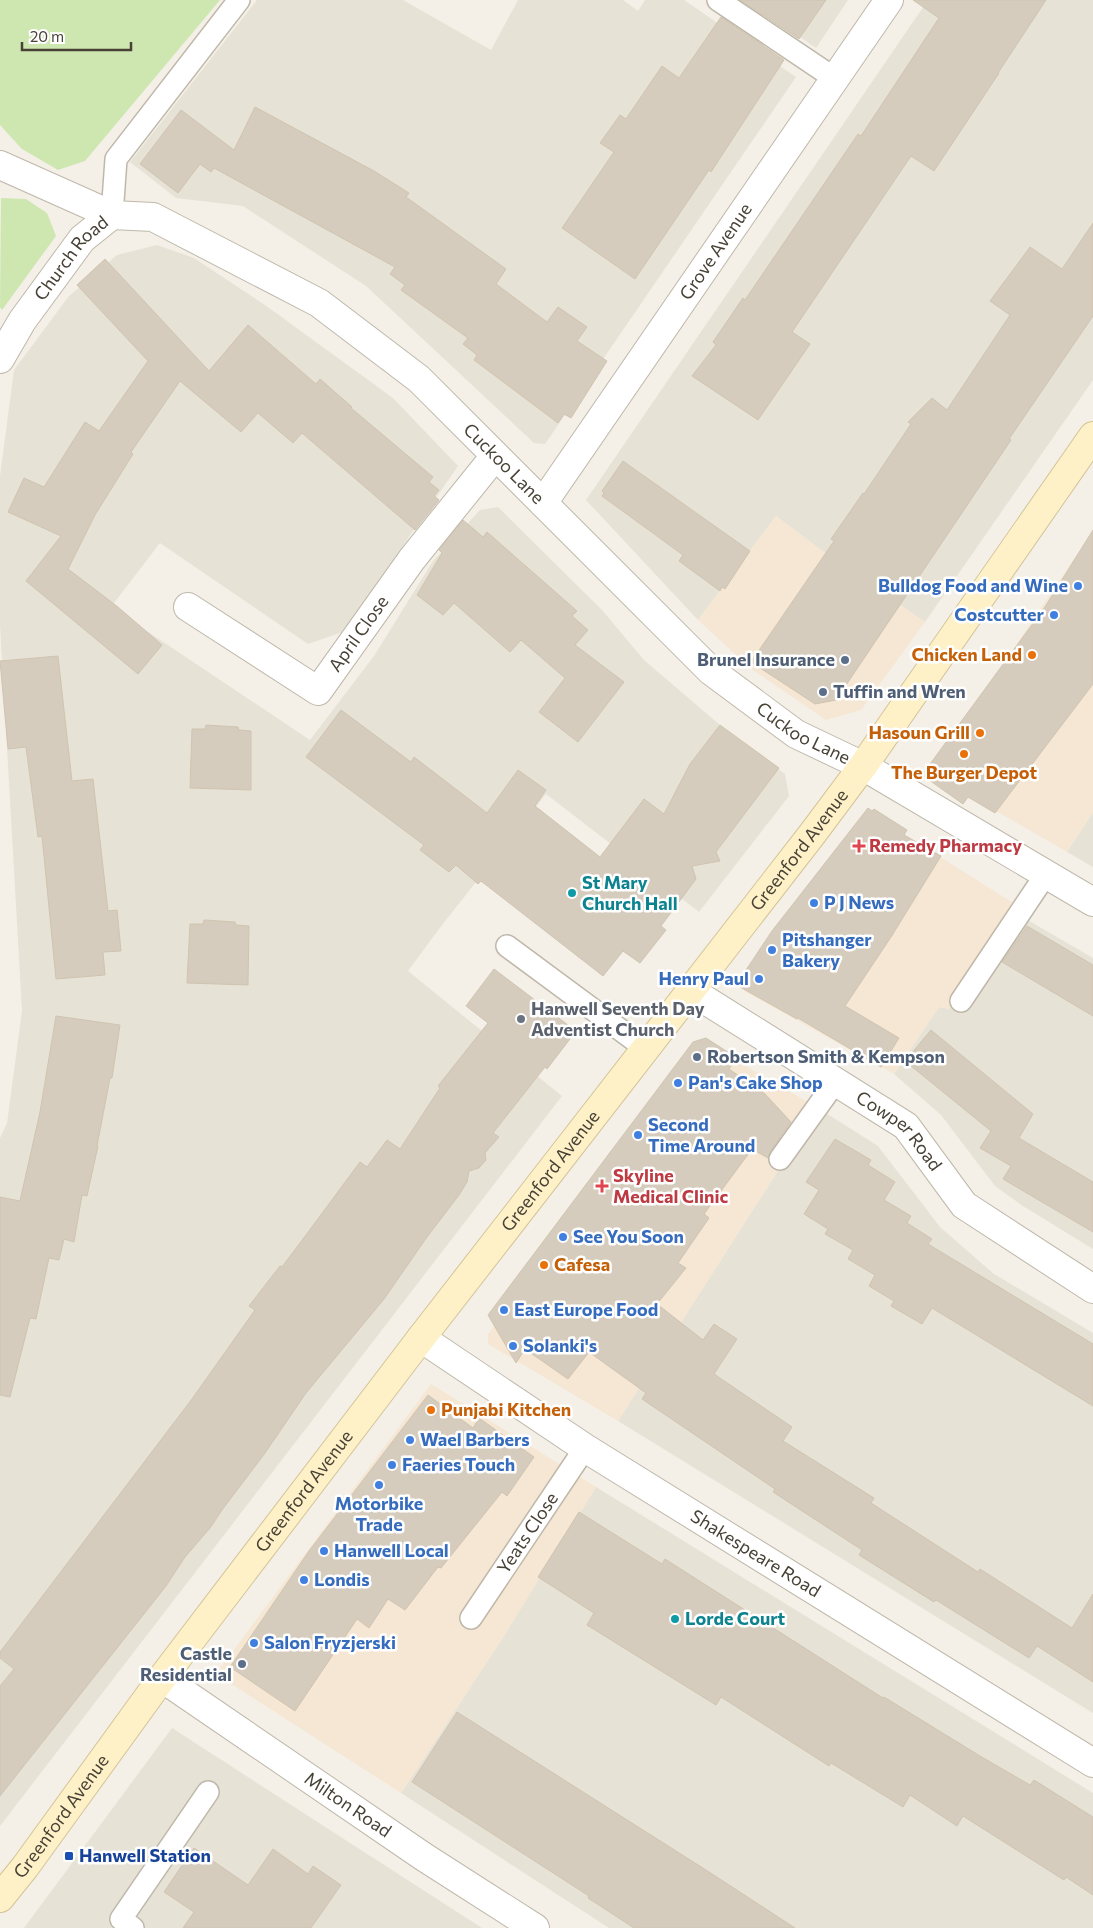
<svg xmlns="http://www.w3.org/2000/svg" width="1093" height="1928" viewBox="0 0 1093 1928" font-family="Commissioner,sans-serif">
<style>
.residential{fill:#e7e2d6}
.commercial{fill:#f5e7d3}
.green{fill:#cee7b1}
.building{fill:#d5ccbd;stroke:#d0c4b0}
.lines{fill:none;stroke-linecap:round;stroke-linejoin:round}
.lane-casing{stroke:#bfb8aa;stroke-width:24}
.street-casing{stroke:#bfb8aa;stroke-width:30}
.secondary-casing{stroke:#d3c498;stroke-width:30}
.lane{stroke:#fff;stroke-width:21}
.street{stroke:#fff;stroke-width:28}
.secondary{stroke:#fef1c7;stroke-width:28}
.shop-dot{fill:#3f7fe0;stroke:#fff;stroke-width:2}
.food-dot{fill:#e8710a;stroke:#fff;stroke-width:2}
.service-dot{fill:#5c6f8a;stroke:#fff;stroke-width:2}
.health-dot{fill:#e0444e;stroke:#fff;stroke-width:2}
.culture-dot{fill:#0f9aa8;stroke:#fff;stroke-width:2}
.worship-dot{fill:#6b7280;stroke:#fff;stroke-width:2}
.transit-dot{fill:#1a4fb4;stroke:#fff;stroke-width:2}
.labels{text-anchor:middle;stroke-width:5;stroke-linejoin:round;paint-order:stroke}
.street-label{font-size:18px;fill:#474136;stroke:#fff}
.shop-label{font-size:18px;font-weight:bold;fill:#366cbe;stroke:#fff;text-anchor:start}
.food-label{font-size:18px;font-weight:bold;fill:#c56008;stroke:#fff;text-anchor:end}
.service-label{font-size:18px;font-weight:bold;fill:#4e5e75;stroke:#fff;text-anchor:end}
.health-label{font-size:18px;font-weight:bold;fill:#be3a42;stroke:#fff;text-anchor:start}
.culture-label{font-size:18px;font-weight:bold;fill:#0d838f;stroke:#fff;text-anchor:start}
.worship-label{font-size:18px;font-weight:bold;fill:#5b616d;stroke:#fff;text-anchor:start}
.transit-label{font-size:18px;font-weight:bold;fill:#164399;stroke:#fff;text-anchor:start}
</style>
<rect width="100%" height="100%" fill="#f4f0e8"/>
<path class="residential" d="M257,0H403L491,50L518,0H623L638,11L645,0H684L796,77L545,444L534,443L366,286L243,206L176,198L130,162Z
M746,0H848L816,48Z
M928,0H1093V380L925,622L825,553L776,516L698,620L586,500Z
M157,245L194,258L265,305L393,398L458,466L343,632L308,644L160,543L111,607L310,740L374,656L433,561L480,510L498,507L602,610L644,660L720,725L785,774L789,796L699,912L546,794L442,925L408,971L562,1096L0,1826V1138L7,1123L22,1011L0,625V476L14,370L69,296L117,255Z
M1093,812V867L1067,852Z
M1014,912L1093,958V1249L1023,1206L995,1186L941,1115L894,1074L939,1007L949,1009Z
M818,1108L878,1146L940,1227L994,1274L1093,1333V1713L618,1421Z
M596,1487L1093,1793V1928H609L401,1793L502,1639Z
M172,1728L482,1928H24Z"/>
<path class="commercial" d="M776,516L825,553L925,622L861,710L826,720L750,668L698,620Z
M1093,552V812L1067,852L934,775L935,766L1078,553L1089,558Z
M869,812L1018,906L949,1009L939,1007L894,1074L744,991L748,977Z
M712,1046L818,1108L618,1421L488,1344V1334L702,1049Z
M431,1384L596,1487L502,1639L401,1793L216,1674Z"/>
<path class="green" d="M0,0H220L85,161L58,170L22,149L0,125Z
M1,198L26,199L47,213L56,236L2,310L0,307Z"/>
<path class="building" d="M740,0H826L799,39Z
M913,0H1046L998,73H999L934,171L911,156L792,332L810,344L758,420L692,376L716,345L713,342L743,298L745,300L858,134L861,136L939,18Z
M721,17L784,60L711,172L709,170L635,279L562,228L614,152L600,143L620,115L626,119L662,66L679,78Z
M255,107L374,171L409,193L406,197L506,269L496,284L547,322L558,307L587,327L577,341L607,361L571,418L564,414L558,423L474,360L477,355L463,344L468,338L401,290L405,285L390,274L395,267L214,168L211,172L200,164L178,193L140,164L181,110L234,150Z
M1093,223V316L1009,439L1011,440L836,700L815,704L751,662L834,541L831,539L863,493L864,494L911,424L908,422L932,398L947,410L1010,315L990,301L1030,247L1062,269Z
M105,259L209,371L248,325L316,384L320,379L352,407L351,408L433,477L429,482L439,490L434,496L439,500L415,530L302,433L293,443L258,413L241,432L180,381L131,452L133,454L95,515L68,569L118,607L162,645L138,674L26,581L61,536L8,512L24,478L44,487L85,422L99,431L148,361L77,285Z
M623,461L750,551L725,589L722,587L720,591L679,561L683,555L602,496L604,493L602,491Z
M463,520L483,537L487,532L577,611L572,616L588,630L575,645L624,682L578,742L539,712L565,678L521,640L510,652L454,603L443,615L417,595L442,553L439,550Z
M1093,530V684L995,813L968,797L963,804L922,775L1045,607Z
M58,656L72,781L93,779L108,911L117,910L121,951L103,952L105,975L56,979L42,836L38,837L26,747L8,749L0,661Z
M341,710L411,762L414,757L487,813L518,770L546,790L535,806L600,857L644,799L664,814L690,764L720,725L779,768L716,852L720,861L692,866L696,879L661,926L666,930L640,963L623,951L603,976L481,881L478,884L456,865L449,872L420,850L424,845L306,757Z
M206,725L238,727L239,730L251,731V790L190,788L192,729H205Z
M868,808L872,811L874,809L907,830L904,835L941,856L891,937L845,1006L899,1038L881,1067L798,1018L797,1019L740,987L746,970L772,931Z
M204,920L235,922L236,925L249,926L248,985L187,983L190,924H203Z
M1027,926L1093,965V1016L1002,962Z
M494,969L576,1031L547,1069L545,1067L493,1133L499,1137L485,1153L486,1160L479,1168L469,1171L467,1182L459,1195L427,1237L384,1299L306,1393L265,1453L222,1510L210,1528L185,1557L166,1586L0,1796V1686L14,1669L0,1658V1652L192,1399L255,1310L249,1306L280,1266L282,1267L306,1235L360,1162L367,1167L387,1140L400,1149L440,1088L438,1086L488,1023L466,1006Z
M56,1016L120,1025L112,1078H110L97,1146H98L87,1196L82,1195L74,1242L64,1239L59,1260L49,1258L36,1319L30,1318L10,1397L0,1395V1197L20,1201L40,1112Z
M931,1030L1033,1114L1019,1138L1093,1182V1232L1003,1179L1011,1166L980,1148L991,1131L905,1061Z
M706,1038L737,1058L729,1069L765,1094L791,1122L770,1152L768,1158L752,1149L704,1214L709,1218L678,1263L686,1268L657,1304L703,1340L714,1324L737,1339L714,1374L792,1427L783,1441L874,1498L871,1503L978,1572L980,1569L1072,1628L1093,1594V1682L1037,1646L1029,1658L936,1600L934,1602L859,1555L862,1550L773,1492L775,1489L642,1399L646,1393L589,1352L568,1379L525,1349L516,1363L488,1315L693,1042Z
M835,1139L871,1160L868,1165L895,1182L884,1200L911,1216L907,1223L932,1239L928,1244L1093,1344V1406L932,1308L922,1324L891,1306L894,1301L869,1286L875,1275L848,1259L853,1250L825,1234L828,1229L804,1214L819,1190L806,1182Z
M428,1395L473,1428L479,1418L534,1457L507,1496L502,1492L441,1568L438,1567L405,1610L388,1599L369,1628L357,1619L295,1711L230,1667L309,1551Z
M579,1512L662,1564L665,1559L883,1698L884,1697L980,1756L1030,1785L1034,1780L1093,1817V1895L1066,1877L1064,1880L963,1816L957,1826L910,1795L903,1807L831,1763L829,1766L721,1697L716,1705L587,1625L594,1613L538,1577Z
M457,1712L706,1870L795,1928H634L588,1898L589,1896L412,1782Z
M194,1848L248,1885L273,1849L308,1874L313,1866L341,1885L311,1928H183L194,1912L164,1892Z"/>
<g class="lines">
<defs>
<g id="lane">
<path d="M718,0L834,78"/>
<path d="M112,215L116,159L239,0"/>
<path d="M507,946L645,1048"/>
<path d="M961,1001L1046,874"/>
<path d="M780,1159L836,1081"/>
<path id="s1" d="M471,1618L585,1448"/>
<path d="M133,1928L121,1919L208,1792"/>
</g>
<g id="street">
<path id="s2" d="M0,165L112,215L153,217L319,303L419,379L711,671L796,734L863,766L1093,902"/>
<path id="s3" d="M0,359L22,321L82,239L112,215"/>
<path id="s4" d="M543,503L889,0"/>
<path id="s5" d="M188,607L318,691L412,559L495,456"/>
<path id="s6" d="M691,991L906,1126L964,1205L1093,1289"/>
<path id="s7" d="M421,1338L585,1448L1093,1763"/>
<path id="s8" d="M162,1678L424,1857L535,1928"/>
</g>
<g id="secondary">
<path id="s9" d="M0,1898L25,1867L162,1678L421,1338L813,833L863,766L1093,436"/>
</g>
</defs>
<use href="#lane" class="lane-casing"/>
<use href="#street" class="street-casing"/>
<use href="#secondary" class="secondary-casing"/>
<use href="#lane" class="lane"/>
<use href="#street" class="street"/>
<use href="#secondary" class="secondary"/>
</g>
<g class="shop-dot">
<circle cx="1078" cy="586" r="5"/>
<circle cx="1054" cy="615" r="5"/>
<circle cx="814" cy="903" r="5"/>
<circle cx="772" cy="950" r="5"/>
<circle cx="759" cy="979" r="5"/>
<circle cx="678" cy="1083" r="5"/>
<circle cx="638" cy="1135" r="5"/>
<circle cx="563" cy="1237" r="5"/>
<circle cx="504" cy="1310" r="5"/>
<circle cx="513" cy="1346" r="5"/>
<circle cx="410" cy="1440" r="5"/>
<circle cx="392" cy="1465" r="5"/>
<circle cx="379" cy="1485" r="5"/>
<circle cx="324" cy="1551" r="5"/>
<circle cx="304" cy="1580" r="5"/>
<circle cx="254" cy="1643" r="5"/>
</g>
<g class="food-dot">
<circle cx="1032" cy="655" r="5"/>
<circle cx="980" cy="733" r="5"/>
<circle cx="964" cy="754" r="5"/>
<circle cx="544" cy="1265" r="5"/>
<circle cx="431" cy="1410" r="5"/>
</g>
<g class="service-dot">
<circle cx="845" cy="660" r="5"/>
<circle cx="823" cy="692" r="5"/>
<circle cx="697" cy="1057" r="5"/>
<circle cx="242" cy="1664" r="5"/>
</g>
<g class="health-dot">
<path d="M856.5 838.5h5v5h5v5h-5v5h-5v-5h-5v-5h5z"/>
<path d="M599.5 1178.5h5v5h5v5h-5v5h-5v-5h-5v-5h5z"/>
</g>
<g class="culture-dot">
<circle cx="572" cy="893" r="5"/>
<circle cx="675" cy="1619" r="5"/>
</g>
<circle class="worship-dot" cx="521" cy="1019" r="5"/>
<rect class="transit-dot" x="64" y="1851" width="10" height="10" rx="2.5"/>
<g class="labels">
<g class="street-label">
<text dy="6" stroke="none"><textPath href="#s4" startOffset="305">Grove Avenue</textPath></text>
<text dy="6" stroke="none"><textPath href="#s3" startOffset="124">Church Road</textPath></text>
<text dy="6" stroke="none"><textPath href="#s2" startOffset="596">Cuckoo Lane</textPath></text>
<text dy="6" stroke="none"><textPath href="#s5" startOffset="225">April Close</textPath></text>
<text dy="6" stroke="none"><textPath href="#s2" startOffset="1001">Cuckoo Lane</textPath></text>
<text dy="6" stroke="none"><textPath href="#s9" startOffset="1318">Greenford Avenue</textPath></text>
<text dy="6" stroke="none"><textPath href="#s6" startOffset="252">Cowper Road</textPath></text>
<text dy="6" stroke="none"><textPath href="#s9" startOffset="912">Greenford Avenue</textPath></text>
<text dy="6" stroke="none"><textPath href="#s9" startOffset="508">Greenford Avenue</textPath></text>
<text dy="6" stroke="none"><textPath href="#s1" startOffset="102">Yeats Close</textPath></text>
<text dy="6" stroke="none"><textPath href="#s7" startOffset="398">Shakespeare Road</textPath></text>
<text dy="6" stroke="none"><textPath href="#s8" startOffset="225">Milton Road</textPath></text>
<text dy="6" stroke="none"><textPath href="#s9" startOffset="102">Greenford Avenue</textPath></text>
</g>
<g class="shop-label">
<text x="1068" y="592" text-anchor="end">Bulldog Food and Wine</text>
<text x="1044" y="621" text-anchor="end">Costcutter</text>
<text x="824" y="909">P J News</text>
<text x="782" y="946">Pitshanger<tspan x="782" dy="21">Bakery</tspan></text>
<text x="749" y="985" text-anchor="end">Henry Paul</text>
<text x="688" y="1089">Pan's Cake Shop</text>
<text x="648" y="1131">Second<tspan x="648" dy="21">Time Around</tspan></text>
<text x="573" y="1243">See You Soon</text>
<text x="514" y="1316">East Europe Food</text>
<text x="523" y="1352">Solanki's</text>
<text x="420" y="1446">Wael Barbers</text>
<text x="402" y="1471">Faeries Touch</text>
<text x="379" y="1510" text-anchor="middle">Motorbike<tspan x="379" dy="21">Trade</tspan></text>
<text x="334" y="1557">Hanwell Local</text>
<text x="314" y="1586">Londis</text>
<text x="264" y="1649">Salon Fryzjerski</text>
</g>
<g class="food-label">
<text x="1022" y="661">Chicken Land</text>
<text x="970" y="739">Hasoun Grill</text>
<text x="964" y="779" text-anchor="middle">The Burger Depot</text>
<text x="554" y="1271" text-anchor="start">Cafesa</text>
<text x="441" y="1416" text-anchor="start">Punjabi Kitchen</text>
</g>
<g class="service-label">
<text x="835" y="666">Brunel Insurance</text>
<text x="833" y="698" text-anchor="start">Tuffin and Wren</text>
<text x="707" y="1063" text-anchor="start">Robertson Smith &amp; Kempson</text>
<text x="232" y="1660">Castle<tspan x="232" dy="21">Residential</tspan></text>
</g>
<g class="health-label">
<text x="869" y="852">Remedy Pharmacy</text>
<text x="613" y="1182">Skyline<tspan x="613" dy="21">Medical Clinic</tspan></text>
</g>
<g class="culture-label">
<text x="582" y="889">St Mary<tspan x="582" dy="21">Church Hall</tspan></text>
<text x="685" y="1625">Lorde Court</text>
</g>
<g class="worship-label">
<text x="531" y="1015">Hanwell Seventh Day<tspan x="531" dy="21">Adventist Church</tspan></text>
</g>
<g class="transit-label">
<text x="79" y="1862">Hanwell Station</text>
</g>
</g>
<path d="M22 42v8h109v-8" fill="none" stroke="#474136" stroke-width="2.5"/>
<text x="30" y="42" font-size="15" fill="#474136" stroke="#ffffff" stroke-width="4" paint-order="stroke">20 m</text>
</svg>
